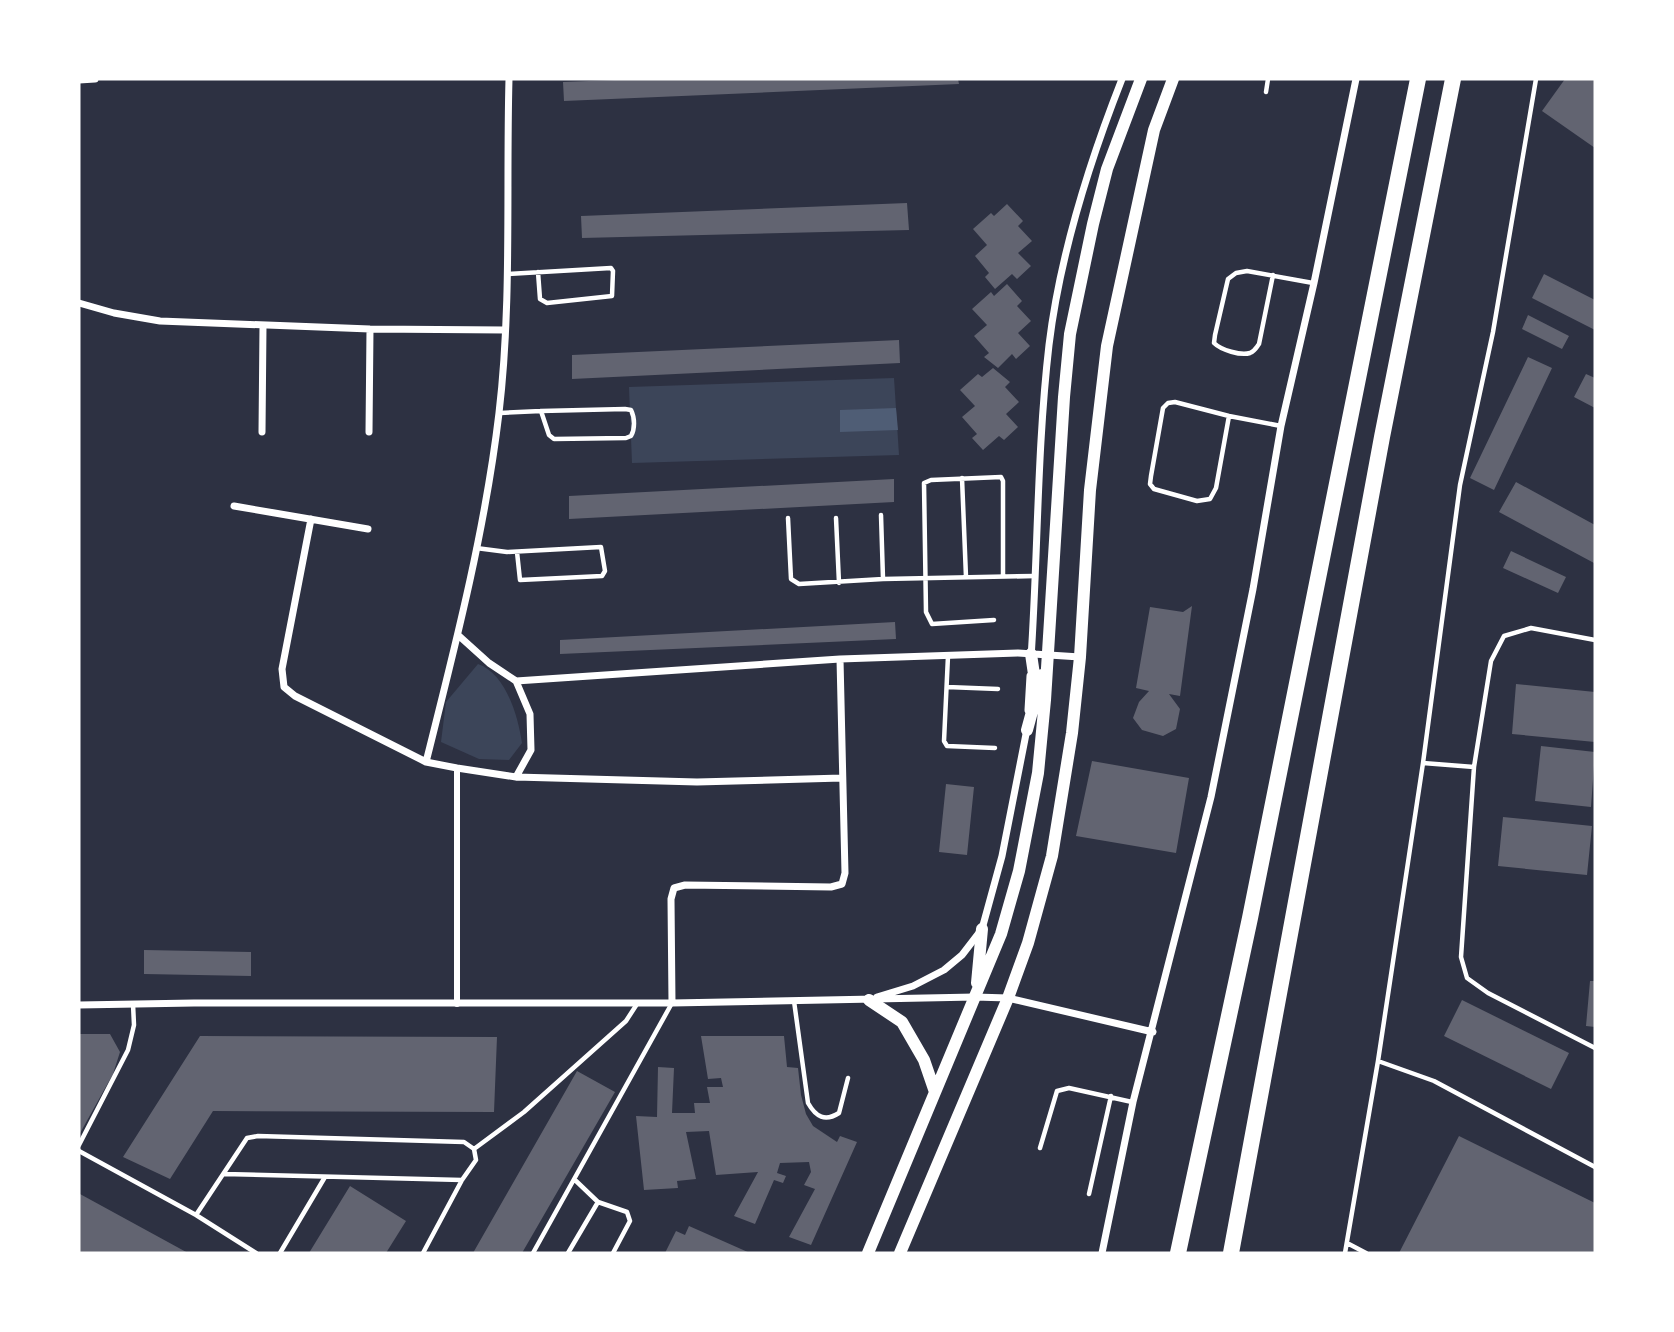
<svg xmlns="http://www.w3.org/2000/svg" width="1674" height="1332" viewBox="0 0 1674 1332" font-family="'IBM Plex Serif',serif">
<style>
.green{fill:#3c4559}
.water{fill:#4f5d75}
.building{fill:#626471}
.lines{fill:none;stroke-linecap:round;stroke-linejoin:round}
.service{stroke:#fff;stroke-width:4.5}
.pedestrian{stroke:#fff;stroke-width:6}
.minor{stroke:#fff;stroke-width:7}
.secondary{stroke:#fff;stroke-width:12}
.motorway{stroke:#fff;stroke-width:16}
</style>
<rect width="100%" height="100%" fill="#2d3142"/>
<path class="green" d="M894,378L899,455L632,463L629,387Z
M478,664C506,674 518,716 522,743L509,760L479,759L441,742L446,702Z"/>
<path class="water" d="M896,408L898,430L840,432V410Z"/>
<path class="building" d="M639,79H958L959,84L564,101L563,82Z
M1565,79H1595V148L1542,111Z
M907,203L909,230L582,238L581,216Z
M1007,204L1023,221L1018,226L1032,241L1018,253L1031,266L1017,279L1012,274L995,289L985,277L989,273L975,256L987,245L973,229L991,213L994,216Z
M1544,274L1595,300V330L1532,298Z
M1007,284L1022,301L1017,306L1031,321L1018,333L1030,346L1016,359L1012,354L998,368L984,357L989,353L974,336L987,325L972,309L991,292L994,296Z
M1528,315L1569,336L1562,349L1522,329Z
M899,340L900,363L572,379V355Z
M1528,357L1552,368L1494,490L1470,478Z
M993,368L1010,382L1005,387L1019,402L1006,414L1018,427L1004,440L999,436L983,450L972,438L977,434L962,417L975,406L960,390L978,374L982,377Z
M1586,374L1595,378V408L1574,397Z
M894,479V502L569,519V496Z
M1516,482L1595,525L1594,563L1499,512Z
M1511,551L1566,577L1558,593L1503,568Z
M1192,606L1180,696L1169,694L1180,709L1176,729L1163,736L1142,730L1133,718L1139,702L1149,691L1136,688L1150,607L1183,612Z
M895,622L896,639L560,654V640Z
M1516,684L1595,692V742L1512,734Z
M1541,746L1595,752L1591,807L1535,801Z
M1092,761L1189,778L1176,853L1076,836Z
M946,784L974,787L967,855L939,852Z
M1503,817L1592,826L1587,875L1498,866Z
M144,950L251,952V976L144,974Z
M1590,981H1595V1027L1586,1026Z
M1462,1000L1569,1053L1551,1089L1444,1036Z
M79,1034H110L120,1052L113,1074L79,1135Z
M200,1036L497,1037L494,1112L213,1111L170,1179L123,1157Z
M701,1036H784L787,1067L798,1068L801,1095L806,1114L813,1126L837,1142L840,1136L857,1142L811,1245L789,1237L815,1189L804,1185L811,1172L809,1162L780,1163L777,1173L786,1176L783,1183L774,1180L755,1224L734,1216L758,1172L716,1175L709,1131L686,1132L696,1179L677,1181L678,1188L644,1190L636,1116L657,1117L658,1067L674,1068L672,1113H695L694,1103H710L707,1087H723L721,1078L708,1079Z
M577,1071L615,1092L522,1253H473Z
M1459,1136L1595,1203V1253H1399Z
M350,1186L406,1221L386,1253H309Z
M80,1194L188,1253H79Z
M689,1226L750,1253H665L676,1231L685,1235Z"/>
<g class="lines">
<path class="service" d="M1266,92L1268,79
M507,274L611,268L613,271L612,296L547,303L540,299L538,272
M1273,275L1259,344C1256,348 1255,351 1250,353C1241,356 1221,350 1214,343L1215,335L1228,279L1236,273L1247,271L1313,283
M500,413L541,411L625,409L631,410C635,418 635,429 631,436L626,438L554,439L549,435L541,411
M1229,416L1216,488L1210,499L1197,501L1154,489L1150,484L1151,476L1163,408L1168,403L1175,402L1229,416L1281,426
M962,478L966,577
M881,515L883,579
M788,518L791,579L799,584L883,579L1035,576
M836,518L839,583
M476,548L507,552L601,547L605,571L602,576L520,580L517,552
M994,620L932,624L926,612L924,483L931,480L1001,477L1003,481V576
M1595,640L1531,628L1504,636L1491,661L1474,767L1461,957L1467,978L1488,993L1595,1048
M948,656L944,741L947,746L995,748
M947,687L998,689
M1423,763L1474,767
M794,1001L808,1103C816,1117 825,1122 839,1113L848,1078
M1378,1061L1434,1081L1595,1167
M79,1145L128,1050L134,1025L133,1004
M1040,1148L1057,1091L1069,1088L1132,1102
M79,1151L196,1215L256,1253
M224,1174L462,1180
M575,1180L598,1202
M1089,1194L1111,1096
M196,1215L247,1138L258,1136L464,1142L474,1149
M1347,1243L1366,1253
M280,1253L325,1177
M423,1253L462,1180L476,1160L474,1149L524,1112L626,1021L637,1004
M533,1253L672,1003
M568,1253L598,1202L627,1212L630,1221L613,1253
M1345,1253L1378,1061L1423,763L1460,485L1493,332L1536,79"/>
<path class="pedestrian" d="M457,1004V768"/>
<path class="minor" d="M79,80L95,79
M79,303L114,313L160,321L370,329L505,330
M262,432L263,326
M369,432L370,329
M234,506L368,529
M311,519L282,669L284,687L295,696L426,762L457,768L516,777L697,782L842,778
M458,635L489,663L516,681L840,659L1018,653L1080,657
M1031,658C1038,553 1037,448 1049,345C1060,254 1089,163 1122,79
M1028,710L1030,676
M426,762C455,647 485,531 499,413C512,303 506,190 509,79
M516,777L531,750L530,714L516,681
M877,997L913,986L944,970L962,955L982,929L1002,856L1027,729
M672,1003L671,899L674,888L685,885L831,887L842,884L845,873L840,659
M79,1005L194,1003H672L975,997L1008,998L1153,1032
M1102,1253L1133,1102L1211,797L1253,589L1281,426L1314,283L1356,79"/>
<path class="secondary" d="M1031,654L1036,688
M1027,730L1042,675
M977,983L982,929
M869,1000L902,1022L924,1060L935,1092
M868,1253L1001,934L1019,871L1038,773L1045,700L1064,397L1070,334L1093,224L1107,169L1141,79
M900,1253L1008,998L1028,943L1052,856L1072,733L1080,657L1090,490L1107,346L1154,130L1173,79"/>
<path class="motorway" d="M1178,1253L1250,918L1418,79
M1231,1253L1382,437L1453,79"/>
</g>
<rect width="1674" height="1332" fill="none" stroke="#ffffff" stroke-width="161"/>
</svg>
